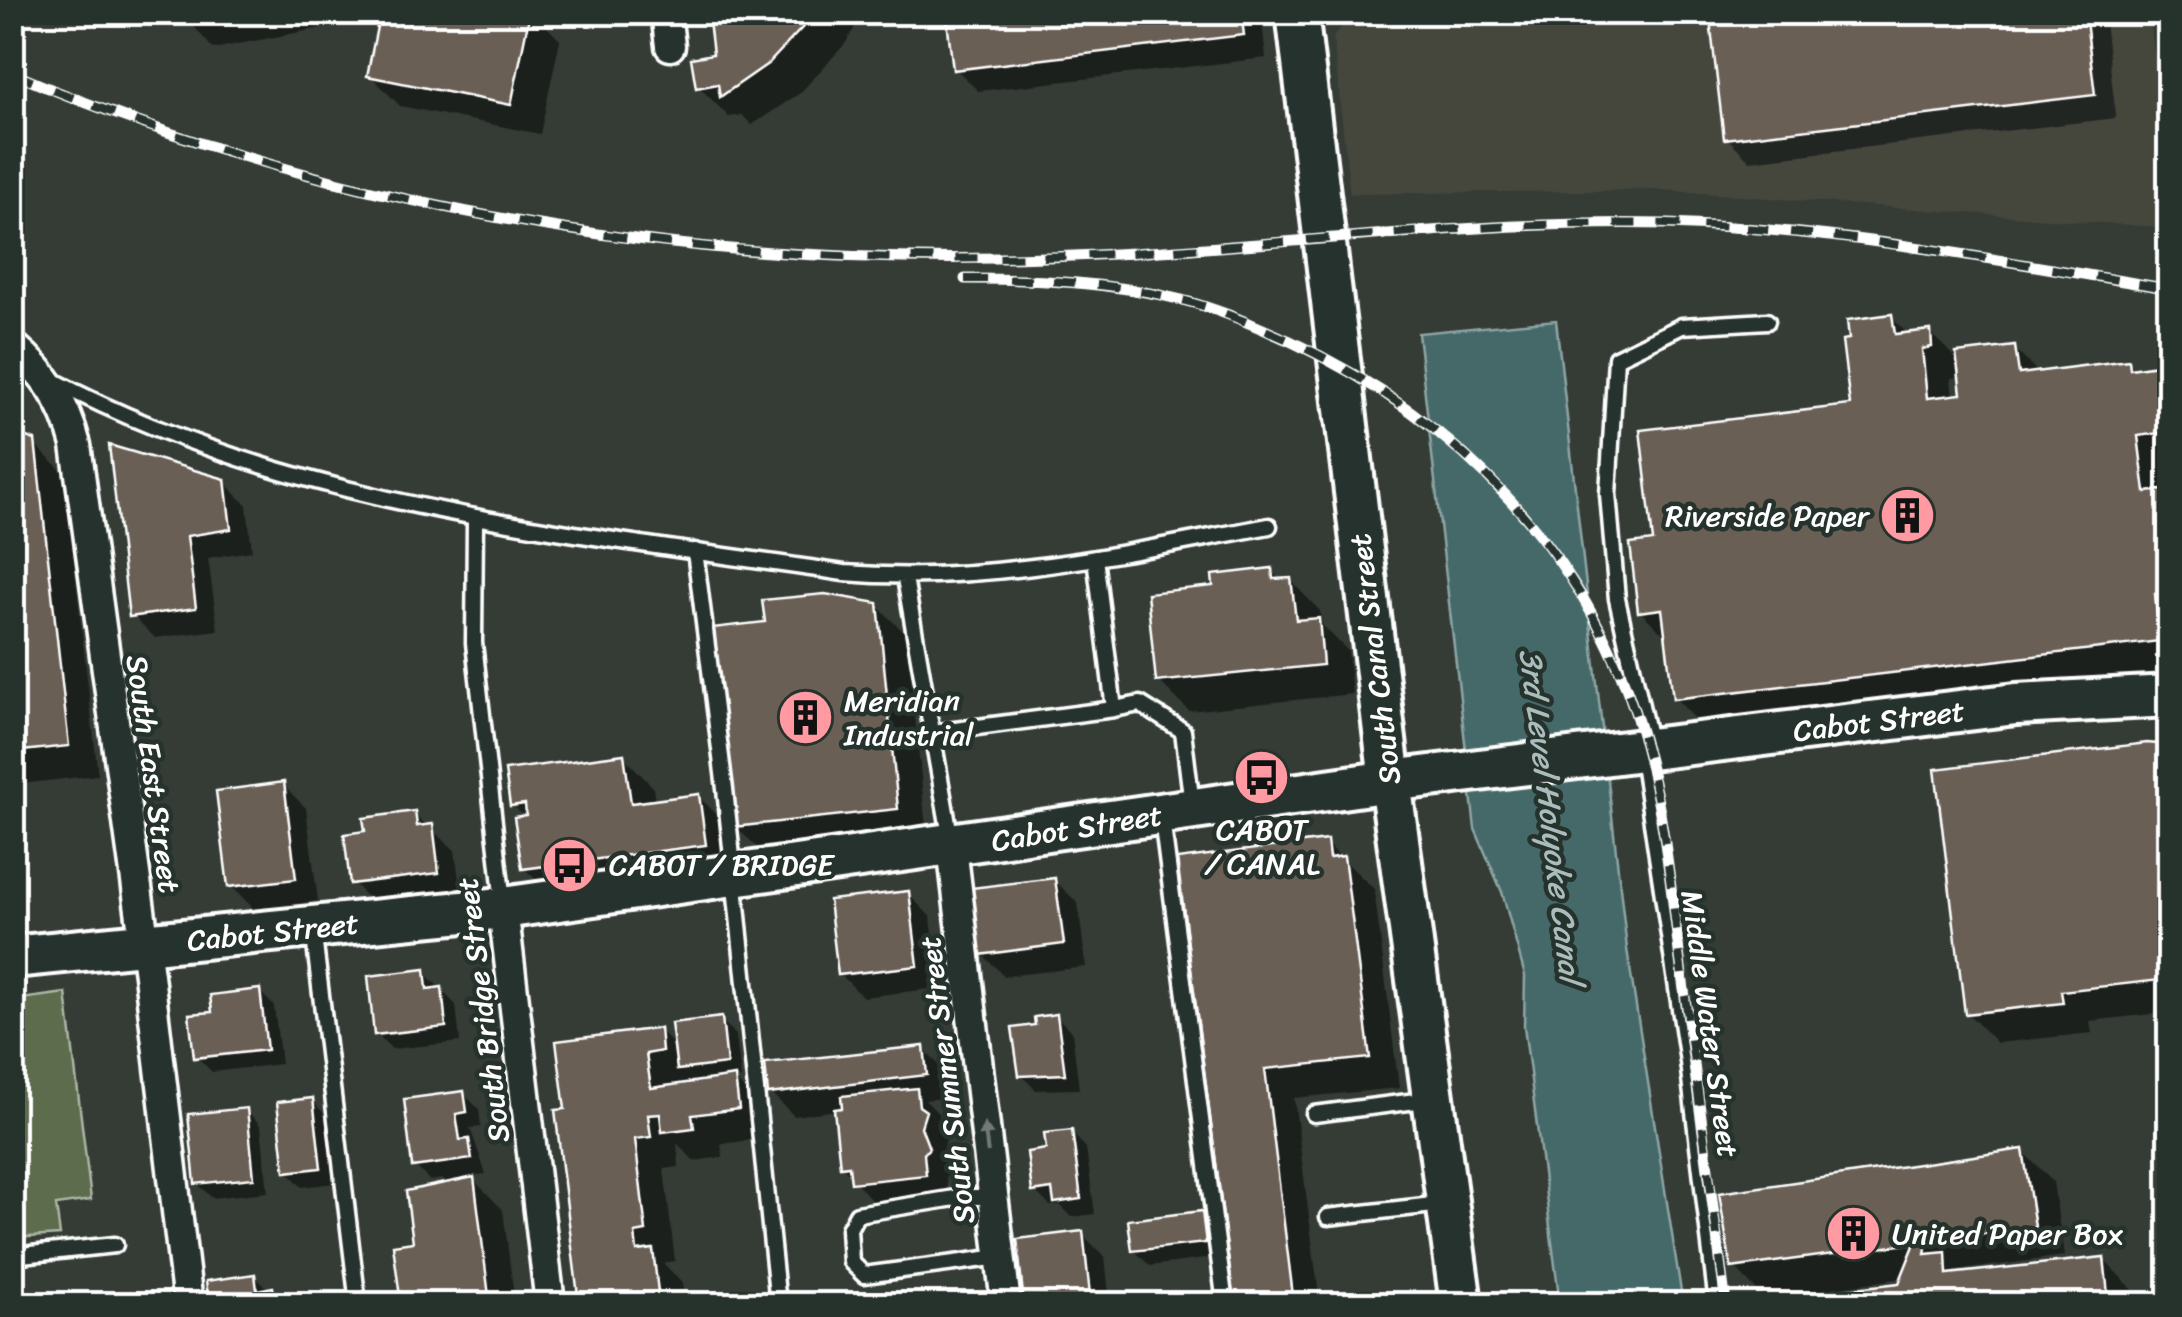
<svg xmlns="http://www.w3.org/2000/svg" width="2182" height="1317" viewBox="0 0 2182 1317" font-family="Sriracha,sans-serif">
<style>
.built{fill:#44463e}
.green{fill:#5c6c4e;stroke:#aeb6a6;stroke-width:2.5}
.water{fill:#446969;stroke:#8fa5a5;stroke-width:2.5}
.shadow{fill:#0007;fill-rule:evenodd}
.building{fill:#6a5f54;stroke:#fff;stroke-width:2.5}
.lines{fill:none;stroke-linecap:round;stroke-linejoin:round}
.lane-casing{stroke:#fff;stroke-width:21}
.street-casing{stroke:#fff;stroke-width:35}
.secondary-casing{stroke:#fff;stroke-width:48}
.lane{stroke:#26332d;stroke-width:14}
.street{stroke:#26332d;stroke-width:28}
.secondary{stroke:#26332d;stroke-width:40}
.rail-casing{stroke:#fff;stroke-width:11}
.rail{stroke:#26332d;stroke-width:8;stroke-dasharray:22;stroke-linecap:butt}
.oneway{fill:#727a76}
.labels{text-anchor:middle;stroke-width:9;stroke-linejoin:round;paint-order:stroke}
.poi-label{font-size:30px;fill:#fff;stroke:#26332d;text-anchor:start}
.street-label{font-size:30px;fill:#fff;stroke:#26332d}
.water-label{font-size:32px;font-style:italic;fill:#abbcbc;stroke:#26332d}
</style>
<rect width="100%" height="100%" fill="#343c35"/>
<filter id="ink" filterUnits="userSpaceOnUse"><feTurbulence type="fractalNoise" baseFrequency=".01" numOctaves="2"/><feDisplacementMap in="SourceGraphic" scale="20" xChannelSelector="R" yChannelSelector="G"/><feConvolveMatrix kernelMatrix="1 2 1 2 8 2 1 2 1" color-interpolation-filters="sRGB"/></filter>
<g filter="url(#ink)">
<path class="built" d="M1352,12L2149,13L2169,167V228L1661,190L1350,194L1333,38Z"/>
<path class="green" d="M66,993L91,1200L56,1205L60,1235L13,1238V1000Z"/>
<path class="water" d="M1556,320L1627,949L1683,1304H1560L1524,1026L1525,976L1502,892L1475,829L1418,333Z"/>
<path class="shadow" d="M51,12H94L58,20Z
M182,12H356L357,21L213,49Z
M382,12H532L560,40L540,134L400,106L370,75Z
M710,12H864L845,44L800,93L752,125L742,115L729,117L699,87L715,56Z
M949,12H1261L1266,58L978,91L955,68Z
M1712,12H2104L2116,118L1750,161L1727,138Z
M1891,317L1909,335L1930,332L1960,363L2014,349L2040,374L2129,363L2136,371L2156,368L2170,382V673L1705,729L1675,698L1668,639L1640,611L1656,543L1853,407ZM1961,377L1964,396L1953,398L1951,378Z
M12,435L33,443L64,473L98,775L12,785Z
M223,481L247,505L252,551L208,558L218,630L155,638L132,615Z
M1271,571L1281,581L1290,580L1320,611L1322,625L1348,651L1352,694L1189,711L1159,681L1216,588Z
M876,605L907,635L927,838L766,856L735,826Z
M2170,747V1012L2090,1021L2092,1033L1997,1043L1967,1013Z
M623,756L653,787L655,802L698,796L728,826L735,874L554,898L524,868L525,818L512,804Z
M283,785L306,808L318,901L254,909L231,886Z
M414,814L455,850L461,895L376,906L353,883L367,834Z
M1326,843L1374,889L1399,1088L1294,1098L1320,1304H1236L1180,861Z
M1054,880L1078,903L1086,967L1004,976L981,953Z
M908,894L931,917L939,988L863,997L840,974Z
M424,972L456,1005L460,1042L392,1049L376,1034Z
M259,991L274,1006L281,1064L212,1072L197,1057L215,1014Z
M1056,1016L1072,1032L1079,1089L1036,1090L1021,1075L1038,1027Z
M721,1020L736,1035L741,1079L735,1080L764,1109L768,1138L721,1144L723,1157L694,1161L677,1143L679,1167L664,1169L675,1261L663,1263L682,1282L685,1304H582L558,1112L568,1111L659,1030L677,1048Z
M923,1049L946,1072L949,1097L925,1100L939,1114L941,1130L947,1136L943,1151L951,1172L946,1177L948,1197L876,1205L842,1166L837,1110L794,1116L771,1093Z
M464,1094L479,1109L481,1127L470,1128L486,1174L470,1176L503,1210L515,1304H411L402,1296L415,1244L444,1188L443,1179L430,1181L415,1166Z
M312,1101L327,1116L335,1183L302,1187L287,1171Z
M246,1110L261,1126L268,1192L212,1198L197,1183Z
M1071,1132L1086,1148L1095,1214L1072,1217L1060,1205L1050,1206L1035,1191L1049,1151Z
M2023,1152L2053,1182L2064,1256L1955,1271L1956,1276L2103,1259L2133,1290L2135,1304H1754L1767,1301L1734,1267ZM1903,1278L1901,1285L1818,1295L1817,1290Z
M1201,1213L1217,1229L1220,1257L1150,1266L1134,1250Z
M1082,1234L1105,1257L1110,1304H1027L1020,1241Z
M254,1277L287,1304H212L208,1283Z"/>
<path class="building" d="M380,12H530L511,105L367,76Z
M708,12H817L769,63L720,97L718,84L696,88L691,58L713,54Z
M946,12H1241L1244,35L953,70Z
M1709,12H2085L2095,95L1724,139Z
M1892,314L1895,334L1931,330L1932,347L1922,349L1927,398L1961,394L1956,353L2015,346L2019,374L2129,360L2130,369L2157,365L2166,432L2138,436L2145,492L2163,490L2170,544V591L2155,594L2160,641L1673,699L1662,609L1638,612L1630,544L1653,541L1640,430L1850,405L1842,340L1849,339L1847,320Z
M12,432L35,440L69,746L12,752Z
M109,445L225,479L231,529L187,536L196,608L129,617Z
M1272,568L1273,579L1291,578L1296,620L1319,618L1323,665L1156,682L1147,593L1213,586L1212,575Z
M825,594L878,603L898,809L733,827L712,628L765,622L762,600Z
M2147,743L2170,745V979L2061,991L2063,1003L1965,1014L1935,769Z
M624,754L631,803L699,794L706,845L522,869L514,817L526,815L525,804L510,806L505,770Z
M284,782L296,879L228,887L216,791Z
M415,811L417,826L433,824L439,873L350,884L344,834L365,831L363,818Z
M1327,840L1329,858L1344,856L1370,1058L1265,1069L1294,1304H1234L1177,859Z
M1055,878L1064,944L979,955L971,888Z
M909,891L918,966L838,975L829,900Z
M425,969L427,989L442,987L446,1027L374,1035L368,976Z
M260,989L267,1050L194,1058L189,1014L212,1012L210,995Z
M1057,1014L1065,1074L1019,1076L1012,1028L1035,1025L1034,1017Z
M722,1017L727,1064L677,1070L671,1023Z
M660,1028L662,1051L646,1054L651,1088L735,1076L739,1109L692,1115L694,1128L662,1132L660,1114L648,1115L651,1137L635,1139L646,1231L635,1233L637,1251L653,1249L658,1292L643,1293L644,1304H579L555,1110L565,1109L556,1041Z
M924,1046L927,1075L768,1094L765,1063Z
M917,1088L919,1106L926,1111L921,1127L929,1148L924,1154L926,1175L851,1183L849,1166L840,1167L834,1109L842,1108L841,1096Z
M464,1091L467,1112L456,1114L460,1140L469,1139L472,1159L412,1167L404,1099Z
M313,1098L321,1168L285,1172L277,1102Z
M247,1108L254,1178L195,1184L188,1114Z
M1072,1130L1081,1199L1054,1203L1052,1189L1032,1192L1027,1152L1046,1149L1044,1133Z
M2023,1149L2035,1227L1927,1242L1925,1254L1946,1252L1947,1274L2104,1257L2109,1304H1752L1751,1300L1899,1283L1915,1243L1731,1268L1719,1193Z
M474,1177L490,1304H420L419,1294L400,1297L393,1245L413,1242L406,1191Z
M1202,1211L1206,1243L1132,1251L1128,1220Z
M1083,1231L1091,1304H1024L1017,1239Z
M255,1274L257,1290L273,1287L276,1304H209L206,1281Z
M1205,1293L1206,1304H1162V1298Z"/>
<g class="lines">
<defs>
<path id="lane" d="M52,380C297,509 575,533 844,573C988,585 1128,552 1269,526
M475,521L474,643L503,903
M695,551L725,789L778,1304
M1095,558L1114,709L1140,704L1183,731L1192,805
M905,578L951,841
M932,733L1114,709
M1650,745L1617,599L1608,494L1616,358L1682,326L1767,321
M1642,756L1688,1062L1717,1304
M1162,819L1225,1304
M313,928L358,1304
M1314,1114L1432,1099
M993,1197H961L857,1214L849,1229L851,1262L864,1275L1000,1257
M1328,1217L1442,1204
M12,1256L115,1245"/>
<path id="street" d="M666,12L670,46
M12,345C46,374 65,402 76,445L149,975L188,1304
M952,847L1006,1304
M503,908L550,1304"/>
<path id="secondary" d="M1297,12L1390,781L1461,1304
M12,957L503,908L1390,781L2016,704L2170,696"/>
</defs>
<use href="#lane" class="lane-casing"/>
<use href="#street" class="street-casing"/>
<use href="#secondary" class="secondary-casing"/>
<use href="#lane" class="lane"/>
<use href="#street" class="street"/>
<use href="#secondary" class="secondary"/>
<defs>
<path id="rail" d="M12,73C324,205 661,264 999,258C1222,255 1444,219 1668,224C1837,229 2004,261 2170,289
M965,279C1039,279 1111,282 1182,300C1219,309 1253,325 1288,340C1461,420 1593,557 1645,745C1664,814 1671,889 1680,960C1696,1075 1711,1190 1726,1304"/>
</defs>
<use href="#rail" class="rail-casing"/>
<use href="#rail" class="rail"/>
</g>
<defs><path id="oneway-solid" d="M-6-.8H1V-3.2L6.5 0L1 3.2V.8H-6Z" transform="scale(2.5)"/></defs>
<use class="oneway" href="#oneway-solid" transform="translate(986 1138) rotate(-97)"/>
</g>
<defs>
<symbol id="building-disc" viewBox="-11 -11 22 22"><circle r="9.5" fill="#ff9aa2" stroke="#26332d"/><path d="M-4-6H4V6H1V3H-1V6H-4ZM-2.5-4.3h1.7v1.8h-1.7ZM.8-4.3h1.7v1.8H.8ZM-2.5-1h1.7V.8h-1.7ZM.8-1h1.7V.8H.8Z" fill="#111"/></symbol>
<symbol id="bus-disc" viewBox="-11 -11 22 22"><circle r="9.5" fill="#ff9aa2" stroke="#26332d"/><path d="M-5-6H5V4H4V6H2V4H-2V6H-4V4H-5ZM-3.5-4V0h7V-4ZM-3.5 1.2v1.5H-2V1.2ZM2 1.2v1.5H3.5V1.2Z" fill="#111"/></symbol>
</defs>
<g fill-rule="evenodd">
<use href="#building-disc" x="1876" y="484" width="63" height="63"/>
<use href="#building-disc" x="774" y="686" width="63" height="63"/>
<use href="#bus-disc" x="1230" y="746" width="63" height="63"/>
<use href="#bus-disc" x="538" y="834" width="63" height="63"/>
<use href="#building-disc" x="1822" y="1202" width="63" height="63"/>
</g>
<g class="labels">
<g class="poi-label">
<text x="1869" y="526" text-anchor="end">Riverside Paper</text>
<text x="844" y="711">Meridian<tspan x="844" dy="34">Industrial</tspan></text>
<text x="1262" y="840" text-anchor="middle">CABOT<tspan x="1262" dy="34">/ CANAL</tspan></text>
<text x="609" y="875">CABOT / BRIDGE</text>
<text x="1892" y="1244">United Paper Box</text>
</g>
<g class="street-label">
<text transform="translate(1375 659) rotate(-97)" y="10">South Canal Street</text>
<text transform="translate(1879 721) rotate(-7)" y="10">Cabot Street</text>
<text transform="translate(153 774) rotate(82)" y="10">South East Street</text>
<text transform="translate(1077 828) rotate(-9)" y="10">Cabot Street</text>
<text transform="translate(273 932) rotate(-6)" y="10">Cabot Street</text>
<text transform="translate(483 1010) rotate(-97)" y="10">South Bridge Street</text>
<text transform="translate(1710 1024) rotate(82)" y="10">Middle Water Street</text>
<text transform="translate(947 1080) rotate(-97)" y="10">South Summer Street</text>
</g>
<g class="water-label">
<text transform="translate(1551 816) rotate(83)" y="11">3rd Level Holyoke Canal</text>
</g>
</g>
<rect width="2182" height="1317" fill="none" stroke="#26332d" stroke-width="50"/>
<rect x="25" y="25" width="2132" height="1267" fill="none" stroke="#fff" stroke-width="4" filter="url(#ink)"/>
</svg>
